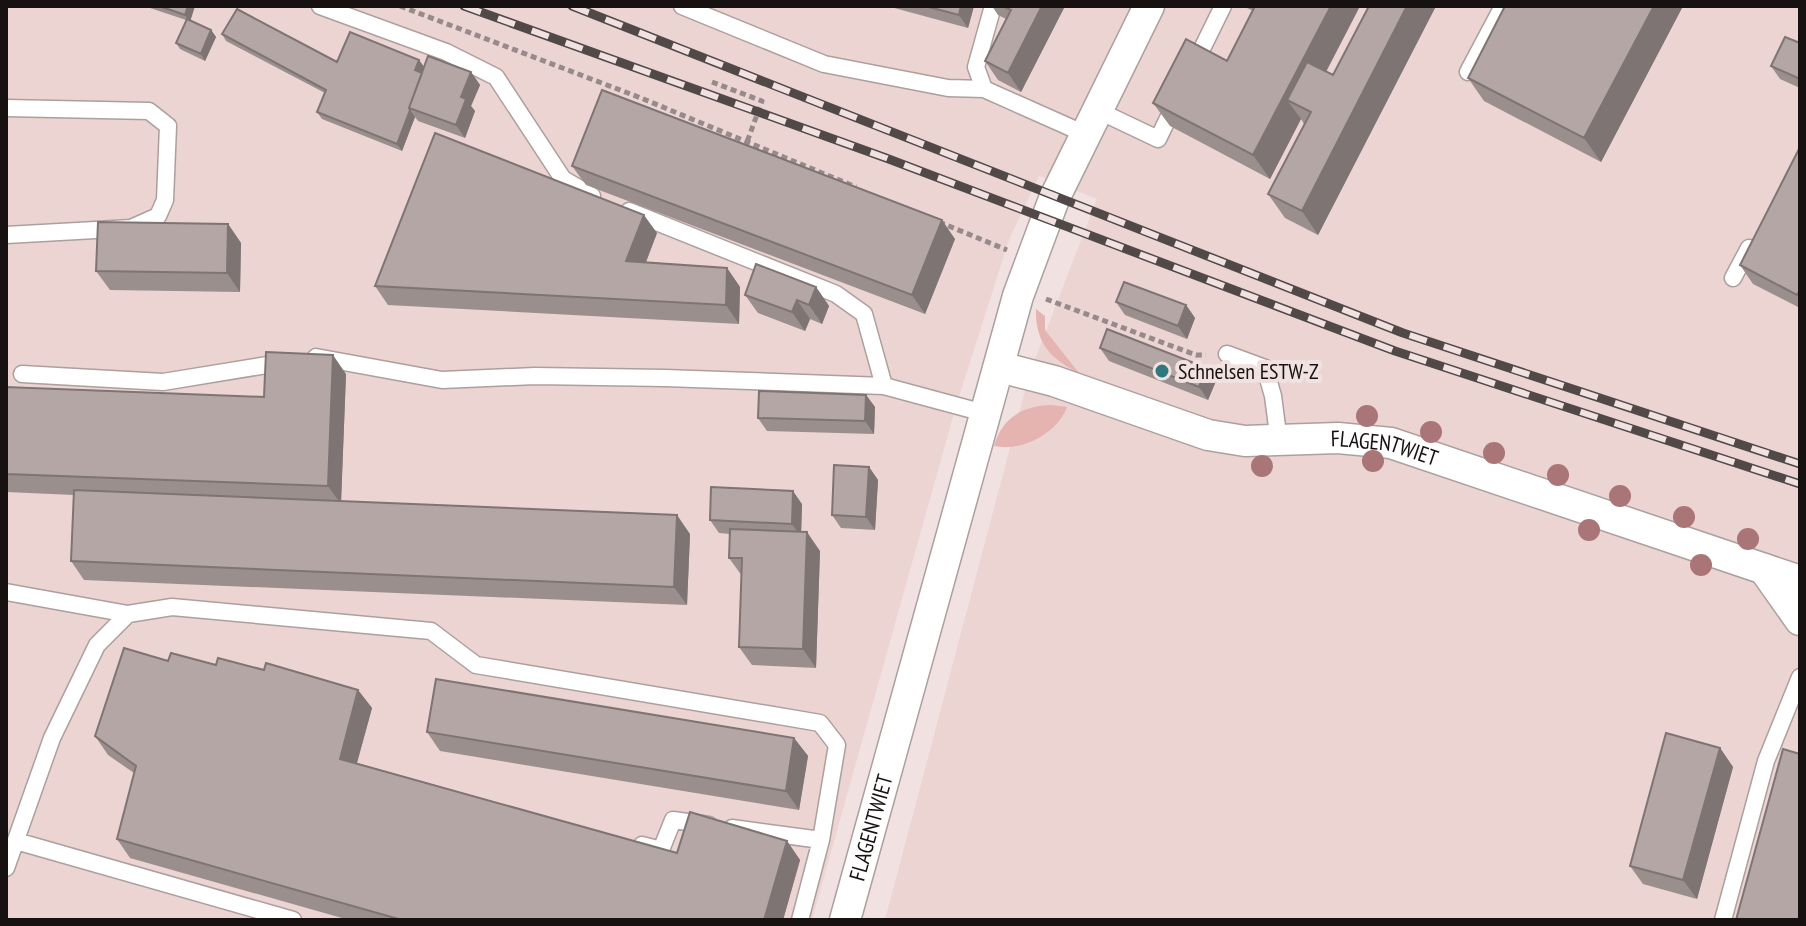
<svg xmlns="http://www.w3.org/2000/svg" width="1806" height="926" viewBox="0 0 1806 926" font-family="'PT Sans Narrow',sans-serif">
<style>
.built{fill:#ebd4d2}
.green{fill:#e5b4b0}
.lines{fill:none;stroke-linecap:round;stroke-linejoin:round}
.lane-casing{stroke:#ad9f9e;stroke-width:19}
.street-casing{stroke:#ad9f9e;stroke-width:33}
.path{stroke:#968b8a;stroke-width:5;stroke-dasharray:6 4;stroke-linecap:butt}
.lane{stroke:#fff;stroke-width:16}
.street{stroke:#fff;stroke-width:30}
.rail-casing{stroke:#514948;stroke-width:9}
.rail{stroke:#f1e2e1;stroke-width:6;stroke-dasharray:18;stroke-linecap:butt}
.tree{fill:#aa7576}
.wall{fill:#9b8f8e}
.shaded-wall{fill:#7e7474}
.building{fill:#b4a6a5;stroke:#7e7474;stroke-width:2}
.poi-dot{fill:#2f787f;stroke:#f1e2e1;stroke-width:3}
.labels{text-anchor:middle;stroke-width:8;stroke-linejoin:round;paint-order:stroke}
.poi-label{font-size:22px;fill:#171211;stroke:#f1e2e1;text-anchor:start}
.street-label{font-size:22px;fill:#171211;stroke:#f1e2e1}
</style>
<rect width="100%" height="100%" fill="#f1e2e1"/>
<path class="built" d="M6,6H1800V920H885L1030,372L1097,199L1039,176L1009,240L956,406L812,920H6Z"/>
<path class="green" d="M1036,309L1045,316V330L1079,373C1051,359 1035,343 1036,309Z
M1051,405L1067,407C1057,434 1021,452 994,446C1002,418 1022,406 1051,405Z"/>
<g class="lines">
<defs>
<path id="lane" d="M320,6L446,52L496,77L563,179L592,196
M682,6L824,64L948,88L984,89
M993,6L976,67L984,89L1085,134
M1194,65L1223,6
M1468,72L1503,6
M6,108L149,111L168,126L165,200L158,216L131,228L6,235
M1097,110L1158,139L1175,104
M629,211L836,294L864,314L884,386
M1733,278L1749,248
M1227,354L1265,368L1273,396L1279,442
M316,357L442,380L535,376L665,378L884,386L984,413
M22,374L163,382L285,362
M6,592L128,614
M732,828L821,840
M16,841L293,920
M642,845L661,850L673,820L709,825
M6,868L52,738L97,645L128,614L172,607L431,631L476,665L820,723L837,745L821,840L800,920
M1723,920L1766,761L1800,677"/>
<g id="street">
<path id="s1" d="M999,367L1054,381L1208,435L1245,441L1338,438L1391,443L1800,581"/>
<path d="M1764,569L1800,620"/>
<path id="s2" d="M845,920L1018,296L1054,199L1149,6"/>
</g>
</defs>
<use href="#lane" class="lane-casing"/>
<use href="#street" class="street-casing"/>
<path class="path" d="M400,6L641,98L856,187
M712,82L762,101L747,142
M939,222L1007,250
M1046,299L1196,355H1206"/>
<use href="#lane" class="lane"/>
<use href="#street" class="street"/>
<defs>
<path id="rail" d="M464,6L886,158L1395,351L1800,484
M572,6L1403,333L1800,464"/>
</defs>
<use href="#rail" class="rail-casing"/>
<use href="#rail" class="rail"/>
</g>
<g class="tree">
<circle cx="1367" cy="416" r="11"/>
<circle cx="1431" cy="432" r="11"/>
<circle cx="1494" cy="453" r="11"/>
<circle cx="1373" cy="461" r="11"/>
<circle cx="1262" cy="466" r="11"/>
<circle cx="1558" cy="475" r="11"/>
<circle cx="1620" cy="496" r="11"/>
<circle cx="1684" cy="517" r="11"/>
<circle cx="1589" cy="530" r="11"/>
<circle cx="1748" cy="539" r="11"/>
<circle cx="1701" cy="565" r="11"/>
</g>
<path class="wall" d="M144,6H195L190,21L211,30L216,37L205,61L180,49L176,43L186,20Z
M887,6H974L968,28Z
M992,6H1065L1021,92L998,80L985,61L1006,19L998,15Z
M1243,6H1360L1326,72L1333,75L1369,6H1436L1318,235L1285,218L1268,194L1304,124L1301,119L1270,179L1170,126L1153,103L1227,61L1253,11Z
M1505,6H1683L1601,162L1484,101L1468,78Z
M222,34L337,62L419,60L424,67L471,72L480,85L471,106L475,111L465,138L418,121L415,117L402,151L322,119L317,112L325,93L226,41Z
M1800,43V88L1780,79L1771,66Z
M1800,147V308L1753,284L1740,265Z
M572,166L955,239L925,314L586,185Z
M228,224L241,243L240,292L110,290L96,271Z
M657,233L646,262L727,268L740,287L739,324L388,305L375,286Z
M816,287L829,306L822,324L810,319L805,331L758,313L745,295Z
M1116,302L1186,305L1195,318L1187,339L1125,315Z
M1100,348L1207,368L1216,381L1208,400L1109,361Z
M346,374L341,501L690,534L687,605L84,580L71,561L74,495L6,492V387L264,397Z
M866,395L875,407L874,434L767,431L758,418Z
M869,467L878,480L875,530L841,528L832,515Z
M802,504L801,532L820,551L816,668L752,665L739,647L742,576L729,558L730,534L719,533L710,520Z
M168,661L264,670L358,690L372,708L357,763L677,853L787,841L800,860L783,920H349L130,858L117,839L134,773L108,755L95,736Z
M427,732L794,738L808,756L799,810L440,751Z
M1720,748L1733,767L1697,899L1643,884L1630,866Z"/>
<path class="shaded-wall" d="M188,6H195L190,22L185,15Z
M961,6H974L968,28L959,15Z
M1042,6H1065L1021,92L1008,73Z
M1331,6H1360L1306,110L1287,100L1301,119L1270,179L1253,155Z
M1407,6H1436L1318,235L1302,211Z
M1654,6H1683L1601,162L1584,138Z
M211,30L216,37L205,61L201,54Z
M419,60L424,67L420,77L415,70Z
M471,72L480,85L471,106L475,111L465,138L456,125L461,97Z
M410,110L415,117L402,151L397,144Z
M644,215L657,233L639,280L626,261Z
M942,220L955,239L925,314L912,295Z
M228,224L241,243L240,292L227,273Z
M727,268L740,287L739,324L726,305Z
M816,287L829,306L822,324L809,305Z
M797,300L810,319L805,331L792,312Z
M1186,305L1195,318L1187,339L1178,326Z
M333,355L346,374L341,504L328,486Z
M1207,368L1216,381L1208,400L1199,387Z
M866,395L875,407L874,434L865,421Z
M869,467L878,480L875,530L866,517Z
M793,491L802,504L801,537L792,524Z
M677,515L690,534L687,605L674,587Z
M807,532L820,551L816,668L803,649Z
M358,690L372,708L353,777L340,759Z
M794,738L808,756L799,810L786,791Z
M1720,748L1733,767L1697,899L1683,880Z
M787,841L800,860L783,920H764Z"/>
<path class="building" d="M159,6H188L185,15Z
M925,6H961L959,15Z
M1003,6H1042L1008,73L985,61L1011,10Z
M1255,6H1331L1253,155L1153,103L1186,39L1227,61Z
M1369,6H1407L1302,211L1268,194L1311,112L1287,100L1307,62L1333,75Z
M1505,6H1654L1584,138L1468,78Z
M237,9L337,62L350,32L419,60L415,70L422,73L409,108L410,110L397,144L317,112L326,90L222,34Z
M187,19L211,30L201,54L176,43Z
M1785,37L1800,43V79L1771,66Z
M428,56L471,72L461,97L466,99L456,125L409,108Z
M602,90L942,220L912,295L572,166Z
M435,133L644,215L626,261L727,268L726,305L375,286Z
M1800,147V290L1797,295L1740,265Z
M98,222L228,224L227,273L96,271Z
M756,264L816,287L809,305L797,300L792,312L745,295Z
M1124,282L1186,305L1178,326L1116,302Z
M1107,329L1207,368L1199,387L1100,348Z
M266,352L333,355L328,486L6,474V387L264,397Z
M759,391L866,395L865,421L758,418Z
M834,465L869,467L866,517L832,515Z
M711,487L793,491L792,524L710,520Z
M74,490L677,515L674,587L71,561Z
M730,529L807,532L803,649L739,647L742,558H729Z
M124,648L168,661L171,653L216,665L218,658L264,670L266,663L358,690L340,759L677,853L690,812L787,841L764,920H402L117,839L136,766L95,736Z
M436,679L794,738L786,791L427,732Z
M1666,733L1720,748L1683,880L1630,866Z
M1783,749L1800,754V920H1736Z"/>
<circle class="poi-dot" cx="1162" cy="371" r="8"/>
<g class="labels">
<g class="poi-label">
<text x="1178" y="379">Schnelsen ESTW-Z</text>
</g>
<g class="street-label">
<text dy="8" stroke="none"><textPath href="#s1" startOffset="398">FLAGENTWIET</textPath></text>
<text dy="8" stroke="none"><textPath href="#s2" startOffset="96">FLAGENTWIET</textPath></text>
</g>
</g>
<rect width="1806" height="926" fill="none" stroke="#171211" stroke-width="16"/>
</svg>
